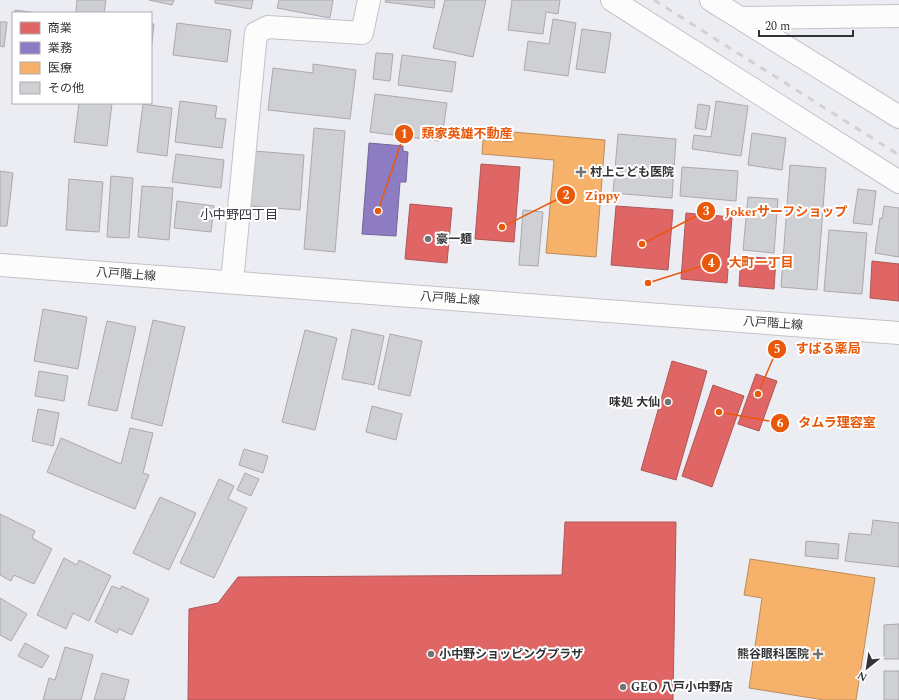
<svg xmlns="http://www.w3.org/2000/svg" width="899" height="700" viewBox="0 0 899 700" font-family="Spectral,'Noto Sans JP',serif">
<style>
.shops{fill:#e06666;stroke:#ac5758}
.offices{fill:#8e7cc3;stroke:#726699}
.health{fill:#f6b26b;stroke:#bb8c5b}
.building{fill:#cfd0d4;stroke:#a9a9ae}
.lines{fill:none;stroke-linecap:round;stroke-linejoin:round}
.street-casing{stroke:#c2c3c7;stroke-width:24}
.primary-casing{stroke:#c2c3c7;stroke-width:24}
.street{stroke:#fcfcfd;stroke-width:22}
.primary{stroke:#fcfcfd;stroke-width:22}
.rail{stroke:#d1d1d3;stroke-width:3;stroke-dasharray:7 7;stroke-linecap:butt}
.poi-dot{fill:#737478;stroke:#fff;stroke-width:1.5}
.labels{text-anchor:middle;stroke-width:4;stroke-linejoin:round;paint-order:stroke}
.poi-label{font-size:12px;font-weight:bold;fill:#323336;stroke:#fff;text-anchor:start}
.street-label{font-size:12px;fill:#323336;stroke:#fff}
.neighbourhood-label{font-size:13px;fill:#35373f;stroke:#fff}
.leader{fill:none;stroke:#e8590c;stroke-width:1.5}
.callout-dot{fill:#e8590c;stroke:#fff;stroke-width:1.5}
.mark-label{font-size:12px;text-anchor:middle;font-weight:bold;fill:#fff}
.callout-label{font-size:13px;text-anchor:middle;font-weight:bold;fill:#e8590c;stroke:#fff;stroke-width:4;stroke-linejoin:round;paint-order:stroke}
</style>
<rect width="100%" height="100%" fill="#ecedf3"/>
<path class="shops" d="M481,164L520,167L514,242L475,239Z
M410,204L452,208L447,263L405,259Z
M616,206L673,210L668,270L611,265Z
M686,213L732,217L727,283L681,279Z
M741,256L776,259L774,289L739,286Z
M872,261L899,264V301L870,298Z
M672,361L707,371L676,480L641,470Z
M756,374L777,381L759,431L738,424Z
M713,385L744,396L712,487L682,476Z
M565,522H676L673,700H188L189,609L218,603L238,577L562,575Z"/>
<path class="offices" d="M369,143L403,146V151L408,152L406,182H400L396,236L362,234Z"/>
<path class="health" d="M513,132L605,140L596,257L546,253L554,160L482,154L483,140L512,142Z
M750,559L875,578L856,700H824L749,688L762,598L744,595Z"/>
<path class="building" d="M77,0H106L104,13H76Z
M149,0H174L172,5Z
M215,0H253L251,9L215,3Z
M279,0H333L330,18L277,8Z
M386,0H435L434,8L385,2Z
M445,0H486L473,57L433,48Z
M512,0H560L558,14L546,12L543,34L508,30Z
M15,10L37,13H15Z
M553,19L576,23L568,76L524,70L528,41L549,44Z
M0,22H7L4,47L0,46Z
M177,23L231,30L227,62L173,55Z
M151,24H154L151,52Z
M582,29L611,33L605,73L576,69Z
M376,53L393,54L390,81L373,79Z
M402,55L456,62L452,92L398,85Z
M313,64L356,70L350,119L268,110L273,68L313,73Z
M375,94L447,103L443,130H440L439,141L370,132Z
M180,101L217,106L215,118L226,119L222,148L175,142Z
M716,101L748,106L741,156L692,149L694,135L711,137Z
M79,103H112L107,146L74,142Z
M143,104L172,108L167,156L137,152Z
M698,104L710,106L706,130L695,128Z
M314,128L345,131L335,252L304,249Z
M752,133L786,138L782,170L748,165Z
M618,134L676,139L672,198L613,193Z
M254,151L304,155L300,210L250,206Z
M176,154L224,160L221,188L172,182Z
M790,165L826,168L817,290L781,287Z
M682,167L738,171L736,201L680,196Z
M0,171L13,173L7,226H0Z
M111,176L133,178L129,238L107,237Z
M69,179L103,182L99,232L66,230Z
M142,186L173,188L169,240L138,237Z
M858,189L876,191L872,225L853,223Z
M748,197L778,199L774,253L743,250Z
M177,201L214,206L211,232L174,228Z
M884,206L899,208V257L875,253L880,218L882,219Z
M523,210L543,212L538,266L519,265Z
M829,230L867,233L862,294L824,291Z
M43,309L87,317L78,369L34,361Z
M153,320L185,327L162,426L131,418Z
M107,321L136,327L117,411L88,405Z
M352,329L384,336L374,385L342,379Z
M305,330L337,338L315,430L282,422Z
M390,334L422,341L410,396L378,389Z
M39,371L68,376L64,401L35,396Z
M372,406L402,414L396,440L366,432Z
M38,409L59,413L53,446L32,441Z
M130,428L153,433L143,473L149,475L135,509L47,472L61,438L121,464Z
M244,449L268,456L263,473L239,465Z
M245,473L259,479L251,496L237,490Z
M219,479L234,486L228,499L247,508L214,578L180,563Z
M160,497L196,513L169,570L133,553Z
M0,514L35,531L32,538L52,549L34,584L14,575L11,581L0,575Z
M873,520L899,523V567L845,561L849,533L871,535Z
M806,541L839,544L838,559L805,556Z
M64,558L77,565L79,560L111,576L89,621L73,613L66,629L37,615Z
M112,586L120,589L122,586L149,599L132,635L119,629L117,633L95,622Z
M0,598L27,614L11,641L0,635Z
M899,624V659H884V625Z
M25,643L49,656L42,668L18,656Z
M65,647L93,655L81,700H43L49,678L55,680Z
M884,671H899V700H884Z
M102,673L129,680L124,700H94Z"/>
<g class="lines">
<defs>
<path id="street" d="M612,0L899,182
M711,0L899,117
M740,18L899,16
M232,282L256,33L268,27L362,33L369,0"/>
<path id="primary" d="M0,265L899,333"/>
</defs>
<use href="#street" class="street-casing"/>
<use href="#primary" class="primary-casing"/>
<use href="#street" class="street"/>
<use href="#primary" class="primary"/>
<path class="rail" d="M654,0L899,155"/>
</g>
<g class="poi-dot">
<path d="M579 166h4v4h4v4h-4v4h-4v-4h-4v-4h4z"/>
<circle cx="428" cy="239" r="4"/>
<circle cx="668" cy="402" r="4"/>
<circle cx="431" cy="654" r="4"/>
<path d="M816 648h4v4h4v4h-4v4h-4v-4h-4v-4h4z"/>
<circle cx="623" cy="687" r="4"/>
</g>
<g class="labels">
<g class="poi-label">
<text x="590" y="176">村上こども医院</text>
<text x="436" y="243">豪一麺</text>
<text x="660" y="406" text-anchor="end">味処 大仙</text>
<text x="439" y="658">小中野ショッピングプラザ</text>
<text x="809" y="658" text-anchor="end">熊谷眼科医院</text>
<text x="631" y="691">GEO 八戸小中野店</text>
</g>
<g class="street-label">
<text transform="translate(126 274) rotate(4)" y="4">八戸階上線</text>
<text transform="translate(450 298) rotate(4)" y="4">八戸階上線</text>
<text transform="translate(773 323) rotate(4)" y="4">八戸階上線</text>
</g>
<g class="neighbourhood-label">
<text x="239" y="219">小中野四丁目</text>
</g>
</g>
<path class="leader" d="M378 211L404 134M502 227L566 195M642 244L706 211M648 283L711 263M758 394L777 349M719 412L780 423"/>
<g class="callout-dot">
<circle cx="378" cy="211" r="4"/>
<circle cx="502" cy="227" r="4"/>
<circle cx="642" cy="244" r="4"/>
<circle cx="648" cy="283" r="4"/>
<circle cx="758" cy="394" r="4"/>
<circle cx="719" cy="412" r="4"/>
<circle cx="404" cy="134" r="10"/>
<circle cx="566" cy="195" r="10"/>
<circle cx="706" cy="211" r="10"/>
<circle cx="711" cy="263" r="10"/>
<circle cx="777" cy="349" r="10"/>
<circle cx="780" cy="423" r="10"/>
</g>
<g class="mark-label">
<text x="404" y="138">1</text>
<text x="566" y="199">2</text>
<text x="706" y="215">3</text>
<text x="711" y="267">4</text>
<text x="777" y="353">5</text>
<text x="780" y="427">6</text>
</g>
<g class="callout-label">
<text x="467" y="138">類家英雄不動産</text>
<text x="602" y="200">Zippy</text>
<text x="786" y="216">Jokerサーフショップ</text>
<text x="761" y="267">大町一丁目</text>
<text x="828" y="353">すばる薬局</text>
<text x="837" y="427">タムラ理容室</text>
</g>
<rect x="12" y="12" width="140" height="92" fill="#ffffff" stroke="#adadaf"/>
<rect x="20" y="22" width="20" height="12" fill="#e06666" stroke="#adadaf"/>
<text x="48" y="32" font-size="12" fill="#323336">商業</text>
<rect x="20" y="42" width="20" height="12" fill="#8e7cc3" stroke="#adadaf"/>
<text x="48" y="52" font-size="12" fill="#323336">業務</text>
<rect x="20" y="62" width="20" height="12" fill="#f6b26b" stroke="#adadaf"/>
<text x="48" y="72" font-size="12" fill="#323336">医療</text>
<rect x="20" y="82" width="20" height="12" fill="#cfd0d4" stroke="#adadaf"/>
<text x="48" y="92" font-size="12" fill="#323336">その他</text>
<g transform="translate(867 668) rotate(210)" stroke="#ffffff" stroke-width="3" paint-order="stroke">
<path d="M0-3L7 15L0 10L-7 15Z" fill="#323336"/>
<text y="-6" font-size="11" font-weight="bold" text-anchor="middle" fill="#323336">N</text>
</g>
<path d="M759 30v6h94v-6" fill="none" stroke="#323336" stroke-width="2"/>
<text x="765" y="30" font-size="12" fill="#323336" stroke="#ffffff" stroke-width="3" paint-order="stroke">20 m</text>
</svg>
